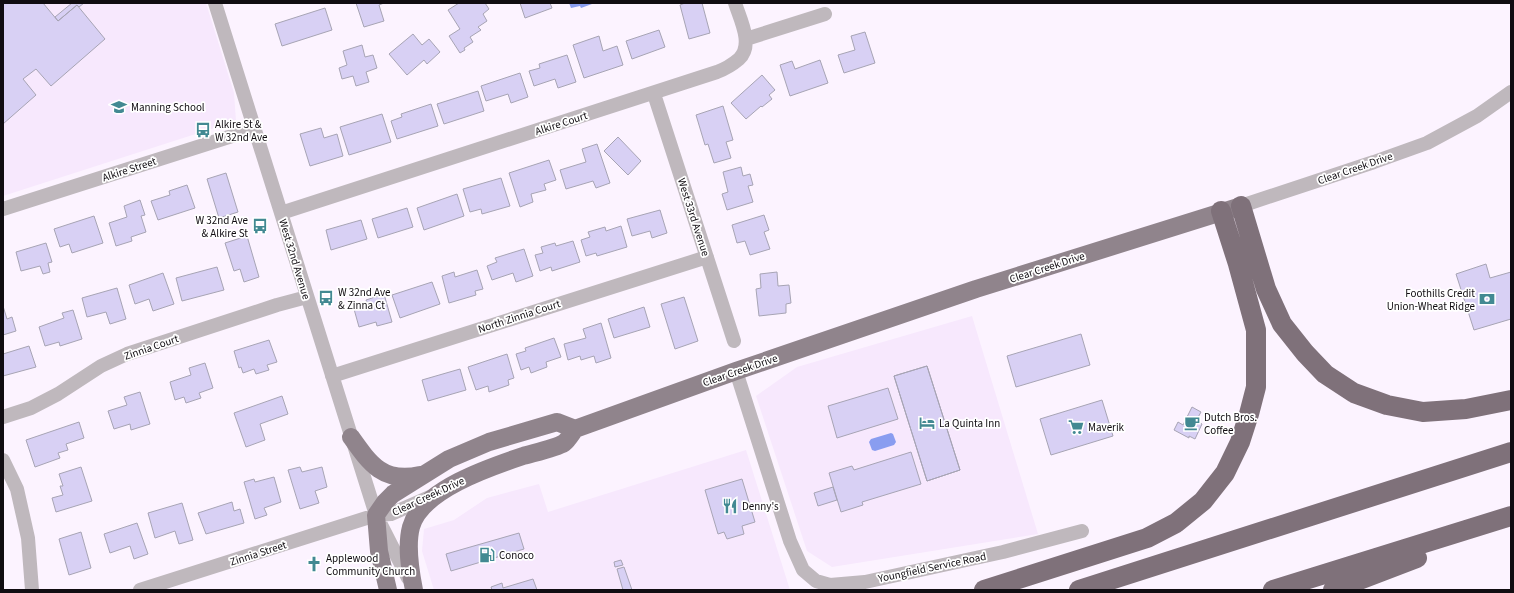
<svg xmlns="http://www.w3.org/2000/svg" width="1514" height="593" viewBox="0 0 1514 593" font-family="'Source Sans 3',sans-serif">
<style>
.built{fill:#f7e8fd}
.water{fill:#899df0}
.building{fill:#d8d0f4;stroke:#a7a4b4}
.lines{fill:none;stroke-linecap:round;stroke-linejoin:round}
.minor{stroke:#bfb8bd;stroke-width:14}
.major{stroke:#90848c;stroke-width:18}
.highway{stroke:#7f717a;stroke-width:20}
.labels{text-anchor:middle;stroke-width:3.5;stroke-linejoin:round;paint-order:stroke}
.poi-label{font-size:11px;fill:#100c11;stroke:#fff;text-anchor:start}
.street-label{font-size:11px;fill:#100c11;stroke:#fff}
</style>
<rect width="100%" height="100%" fill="#fcf3ff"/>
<path class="built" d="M3,3H206L234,93L236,121L3,196Z
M972,316L1038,534L832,567L807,551L756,396L797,367Z
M746,450L790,590H434L422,551L424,529L454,520L487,498L539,484L548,512Z"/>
<path class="water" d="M569,3H592V4L581,8L580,6L571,8Z
M891,433L893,434L896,442L894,445L875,451L872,450L869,442L871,439Z"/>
<path class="building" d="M3,3H43L58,21L77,5L105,39L51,86L36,69L23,79L36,95L3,124Z
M72,3H84L79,7L77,5L58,21L55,17Z
M356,3H384L379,5L384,21L364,27Z
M459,3H485L489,9L483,14L487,21L478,27L481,30L470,37L473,42L464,48L465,50L460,53L449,36L460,29L448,10Z
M520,3H550L552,8L525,18Z
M685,3H702L710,33L689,39L680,5Z
M325,8L332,30L282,46L275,24Z
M659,30L665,47L632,59L626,41Z
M865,32L875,63L844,73L838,55L855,50L851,36Z
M413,34L422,45L429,39L440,52L427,64L424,60L407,75L389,54Z
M599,36L603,51L617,46L623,65L584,78L573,45Z
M362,45L365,57L373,55L377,68L366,72L369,82L356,86L353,76L342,79L339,68L347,65L343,51Z
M567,55L576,82L558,88L555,79L534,86L529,71L540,68L539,64Z
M820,60L828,83L790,96L780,65L792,61L795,69Z
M520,73L528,97L511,103L508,94L486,101L481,86Z
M762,75L775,90L769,95L772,99L762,107L761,106L746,119L731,103Z
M478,91L484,111L444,124L437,104Z
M431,104L438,126L397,139L391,121L402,117L401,114Z
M723,106L733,140L726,142L731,158L714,163L708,144L705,145L696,115Z
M382,114L391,142L349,155L340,127Z
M321,128L324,138L337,134L343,156L310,166L300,134Z
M618,137L641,161L628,175L604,151Z
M597,144L610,183L596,188L593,181L566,189L560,170L586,162L582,149Z
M549,160L556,180L544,184L546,190L531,194L533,202L520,207L509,173Z
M741,167L743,176L750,174L753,185L748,186L753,202L727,210L722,194L728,192L723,172Z
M226,173L238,212L219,218L207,179Z
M501,178L510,206L482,214L481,209L470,212L463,189Z
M187,185L195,208L158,220L151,201L170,195L169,191Z
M457,194L464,216L424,230L417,208Z
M140,200L145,215L141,216L146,232L131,237L132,241L116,246L109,223L127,217L124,206Z
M407,208L413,227L378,238L372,219Z
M660,210L667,233L652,238L650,231L632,236L627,219Z
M764,215L769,230L764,232L770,249L750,255L745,241L737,243L732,225Z
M94,216L103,243L72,253L69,244L60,247L54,229Z
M361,220L367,239L331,250L326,230Z
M621,226L627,247L597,256L596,253L586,256L581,240L590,237L588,232L605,227L606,231Z
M247,236L259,277L244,282L240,269L234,271L225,243Z
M573,241L580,262L552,271L551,267L540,271L535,255L543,253L541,247L555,243L556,246Z
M46,243L52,262L48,263L50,272L43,274L40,266L21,271L16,252Z
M524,249L533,276L516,282L513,273L492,280L487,266L497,262L495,258Z
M1486,264L1490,278L1511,272V319L1474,330L1456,274Z
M217,267L224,290L182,301L176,278Z
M477,270L483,289L475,291L476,295L449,303L442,276L454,272L455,277Z
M777,272L778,286L789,285L791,303L786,304V313L759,316L756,289L761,288L760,274Z
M163,273L174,304L153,311L149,299L135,304L129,285Z
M432,282L440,304L400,318L392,295Z
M117,288L126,319L110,324L106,312L87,317L82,298Z
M384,294L392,322L377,326L376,322L359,327L354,309L368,305L366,300Z
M684,297L698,341L675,349L661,304Z
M3,306L7,319L12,317L16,331L3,335Z
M644,307L650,327L614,338L608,319Z
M73,310L82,339L60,346L59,342L45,346L39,327L64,318L62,313Z
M601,323L611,358L596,363L594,356L581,360L580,356L568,360L564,344L586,338L583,329Z
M1081,334L1090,365L1016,387L1007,356Z
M554,338L561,357L546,362L547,367L531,373L529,367L521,370L516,354L526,351L525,348Z
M269,340L277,362L267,365L269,370L256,374L254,369L243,373L241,367L239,368L234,351Z
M29,346L36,367L3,376V354Z
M507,354L514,378L508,380L509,385L489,392L488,386L476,390L468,367Z
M205,363L213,388L199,393L201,398L186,403L184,397L175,400L170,382L191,375L189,368Z
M927,366L960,470L927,481L894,376Z
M927,366L960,470L927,481L894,376Z
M460,369L466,390L428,401L422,380Z
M888,388L898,419L837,438L828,406Z
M140,392L150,424L131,430L130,424L114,429L108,411L127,405L124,397Z
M282,396L288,414L260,424L265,440L246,447L234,413Z
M1102,400L1113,436L1051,455L1040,419Z
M1192,407L1201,412L1196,421L1202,424L1195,439L1189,436V438L1174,430L1178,422L1183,425Z
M79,422L84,438L66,444L68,450L58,453L60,458L35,467L26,440Z
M911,452L921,484L862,502L863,505L841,512L829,473L852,466L854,470Z
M81,467L92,501L56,512L52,498L63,495L60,486H63L59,474Z
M300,467L302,472L322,467L327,487L315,491L319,503L300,509L288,470Z
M274,477L281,502L264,508L267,515L255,519L244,482L254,479L255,482Z
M742,479L755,522L742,526L744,534L727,539L724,532L718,534L705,490Z
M833,487L837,500L818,506L814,493Z
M232,502L234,511L240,509L244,523L206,534L198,513Z
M182,503L193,540L179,544L175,531L155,538L148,513Z
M137,523L148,554L134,559L130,546L110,553L104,534Z
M81,532L91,568L69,575L59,539Z
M519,533L524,549L451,571L446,554Z
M621,560L623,565L615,567L614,562Z
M624,567L632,590H623L617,569Z
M533,579L537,590H492L491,587L502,583L503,588Z"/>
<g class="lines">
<path class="minor" d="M215,3L376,515L408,578
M746,39L825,14
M654,94L734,341
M1241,206L1374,162L1427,143L1477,116L1511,92
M3,209L254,129
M281,213L717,72C725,69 732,65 739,59C754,45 740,19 735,3
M736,371L790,541L803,570L816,581L830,585L865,582L1003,552L1082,531
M332,376L707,257
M3,417L31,408L58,394L101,366L127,354L277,305L307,297
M3,460L17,489L28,538L32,590
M140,590L376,515L391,514L430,497"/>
<path class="major" d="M351,437C370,464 383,483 420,475
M388,590L379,551L376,515L385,502L393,494L449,459L489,442L557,422L575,429
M414,590C410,570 406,546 411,527C421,490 490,467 523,456C533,453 556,448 564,443C568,440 572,433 575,429L736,371L976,289L1241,206"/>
<path class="highway" d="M1241,206L1266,289L1282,324L1305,353L1325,374L1354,393L1387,405L1423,412L1466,409L1511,400
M984,590L1147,538L1176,523L1203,501L1225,473L1240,442L1249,414L1256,387V330L1238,264L1221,211
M1079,590L1511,452
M1273,590L1511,516
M1333,590L1417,558"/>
</g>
<defs>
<symbol id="school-bare" viewBox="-9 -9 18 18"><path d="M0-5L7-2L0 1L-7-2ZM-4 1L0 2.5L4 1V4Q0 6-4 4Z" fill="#428992" stroke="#fff" stroke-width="2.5" paint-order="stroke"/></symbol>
<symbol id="bus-bare" viewBox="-9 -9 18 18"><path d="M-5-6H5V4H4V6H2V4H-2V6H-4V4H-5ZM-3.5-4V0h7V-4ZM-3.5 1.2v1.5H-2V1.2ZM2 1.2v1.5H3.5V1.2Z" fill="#428992" stroke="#fff" stroke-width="2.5" paint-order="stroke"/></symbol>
<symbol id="bank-bare" viewBox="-9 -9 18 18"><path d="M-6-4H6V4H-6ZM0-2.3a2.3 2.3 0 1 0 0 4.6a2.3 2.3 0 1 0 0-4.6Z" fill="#428992" stroke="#fff" stroke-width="2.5" paint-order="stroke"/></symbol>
<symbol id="hotel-bare" viewBox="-9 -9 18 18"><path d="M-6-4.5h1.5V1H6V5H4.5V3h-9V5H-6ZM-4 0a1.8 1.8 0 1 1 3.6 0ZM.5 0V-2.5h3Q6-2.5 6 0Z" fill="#428992" stroke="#fff" stroke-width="2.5" paint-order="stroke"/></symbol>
<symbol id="cafe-bare" viewBox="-9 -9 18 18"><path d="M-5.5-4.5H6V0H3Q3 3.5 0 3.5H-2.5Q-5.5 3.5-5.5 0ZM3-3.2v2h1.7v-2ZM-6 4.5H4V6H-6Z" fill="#428992" stroke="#fff" stroke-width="2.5" paint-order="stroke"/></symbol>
<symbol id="supermarket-bare" viewBox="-9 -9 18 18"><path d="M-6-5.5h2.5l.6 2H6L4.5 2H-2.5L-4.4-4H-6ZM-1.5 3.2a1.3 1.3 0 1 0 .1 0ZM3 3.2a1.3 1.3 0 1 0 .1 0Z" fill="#428992" stroke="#fff" stroke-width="2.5" paint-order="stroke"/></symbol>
<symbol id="restaurant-bare" viewBox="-9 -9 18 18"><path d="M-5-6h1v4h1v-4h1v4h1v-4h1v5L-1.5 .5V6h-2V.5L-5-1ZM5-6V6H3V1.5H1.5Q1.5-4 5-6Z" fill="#428992" stroke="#fff" stroke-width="2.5" paint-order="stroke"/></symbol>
<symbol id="fuel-bare" viewBox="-9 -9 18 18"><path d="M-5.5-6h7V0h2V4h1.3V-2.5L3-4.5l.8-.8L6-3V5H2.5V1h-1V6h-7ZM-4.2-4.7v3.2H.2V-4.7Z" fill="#428992" stroke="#fff" stroke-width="2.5" paint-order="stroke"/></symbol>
<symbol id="church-bare" viewBox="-9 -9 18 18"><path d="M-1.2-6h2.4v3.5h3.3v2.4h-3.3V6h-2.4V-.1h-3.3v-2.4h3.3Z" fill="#428992" stroke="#fff" stroke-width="2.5" paint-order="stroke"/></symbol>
</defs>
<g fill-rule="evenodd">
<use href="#school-bare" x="108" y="96" width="22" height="22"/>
<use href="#bus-bare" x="192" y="119" width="22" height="22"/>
<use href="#bus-bare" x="249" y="215" width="22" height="22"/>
<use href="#bus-bare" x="315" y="287" width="22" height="22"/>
<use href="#bank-bare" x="1476" y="288" width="22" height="22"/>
<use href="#hotel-bare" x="916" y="412" width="22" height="22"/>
<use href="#cafe-bare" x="1181" y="412" width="22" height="22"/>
<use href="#supermarket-bare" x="1065" y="416" width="22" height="22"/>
<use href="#restaurant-bare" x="719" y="495" width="22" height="22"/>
<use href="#fuel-bare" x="476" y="544" width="22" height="22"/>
<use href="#church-bare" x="303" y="553" width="22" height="22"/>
</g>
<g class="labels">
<g class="poi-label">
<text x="131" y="111">Manning School</text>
<text x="215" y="128">Alkire St &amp;<tspan x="215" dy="13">W 32nd Ave</tspan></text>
<text x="248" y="224" text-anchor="end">W 32nd Ave<tspan x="248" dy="13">&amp; Alkire St</tspan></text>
<text x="338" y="296">W 32nd Ave<tspan x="338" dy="13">&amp; Zinna Ct</tspan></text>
<text x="1475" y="297" text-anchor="end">Foothills Credit<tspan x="1475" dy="13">Union-Wheat Ridge</tspan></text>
<text x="1204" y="421">Dutch Bros.<tspan x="1204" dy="13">Coffee</tspan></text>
<text x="939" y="427">La Quinta Inn</text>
<text x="1088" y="431">Maverik</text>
<text x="742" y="510">Denny's</text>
<text x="499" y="559">Conoco</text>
<text x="326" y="562">Applewood<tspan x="326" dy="13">Community Church</tspan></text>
</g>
<g class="street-label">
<text transform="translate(561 123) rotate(-18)" y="4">Alkire Court</text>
<text transform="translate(1355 168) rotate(-19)" y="4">Clear Creek Drive</text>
<text transform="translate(129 169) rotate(-18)" y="4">Alkire Street</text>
<text transform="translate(694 217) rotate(72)" y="4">West 33rd Avenue</text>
<text transform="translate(295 259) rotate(73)" y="4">West 32nd Avenue</text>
<text transform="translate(1047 267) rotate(-18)" y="4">Clear Creek Drive</text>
<text transform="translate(519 316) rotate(-18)" y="4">North Zinnia Court</text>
<text transform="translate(151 347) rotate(-19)" y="4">Zinnia Court</text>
<text transform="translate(740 370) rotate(-19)" y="4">Clear Creek Drive</text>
<text transform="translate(428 496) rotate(-25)" y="4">Clear Creek Drive</text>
<text transform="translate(258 553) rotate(-18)" y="4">Zinnia Street</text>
<text transform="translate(932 567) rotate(-12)" y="4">Youngfield Service Road</text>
</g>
</g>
<rect width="1514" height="593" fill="none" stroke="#100c11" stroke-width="8"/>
</svg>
